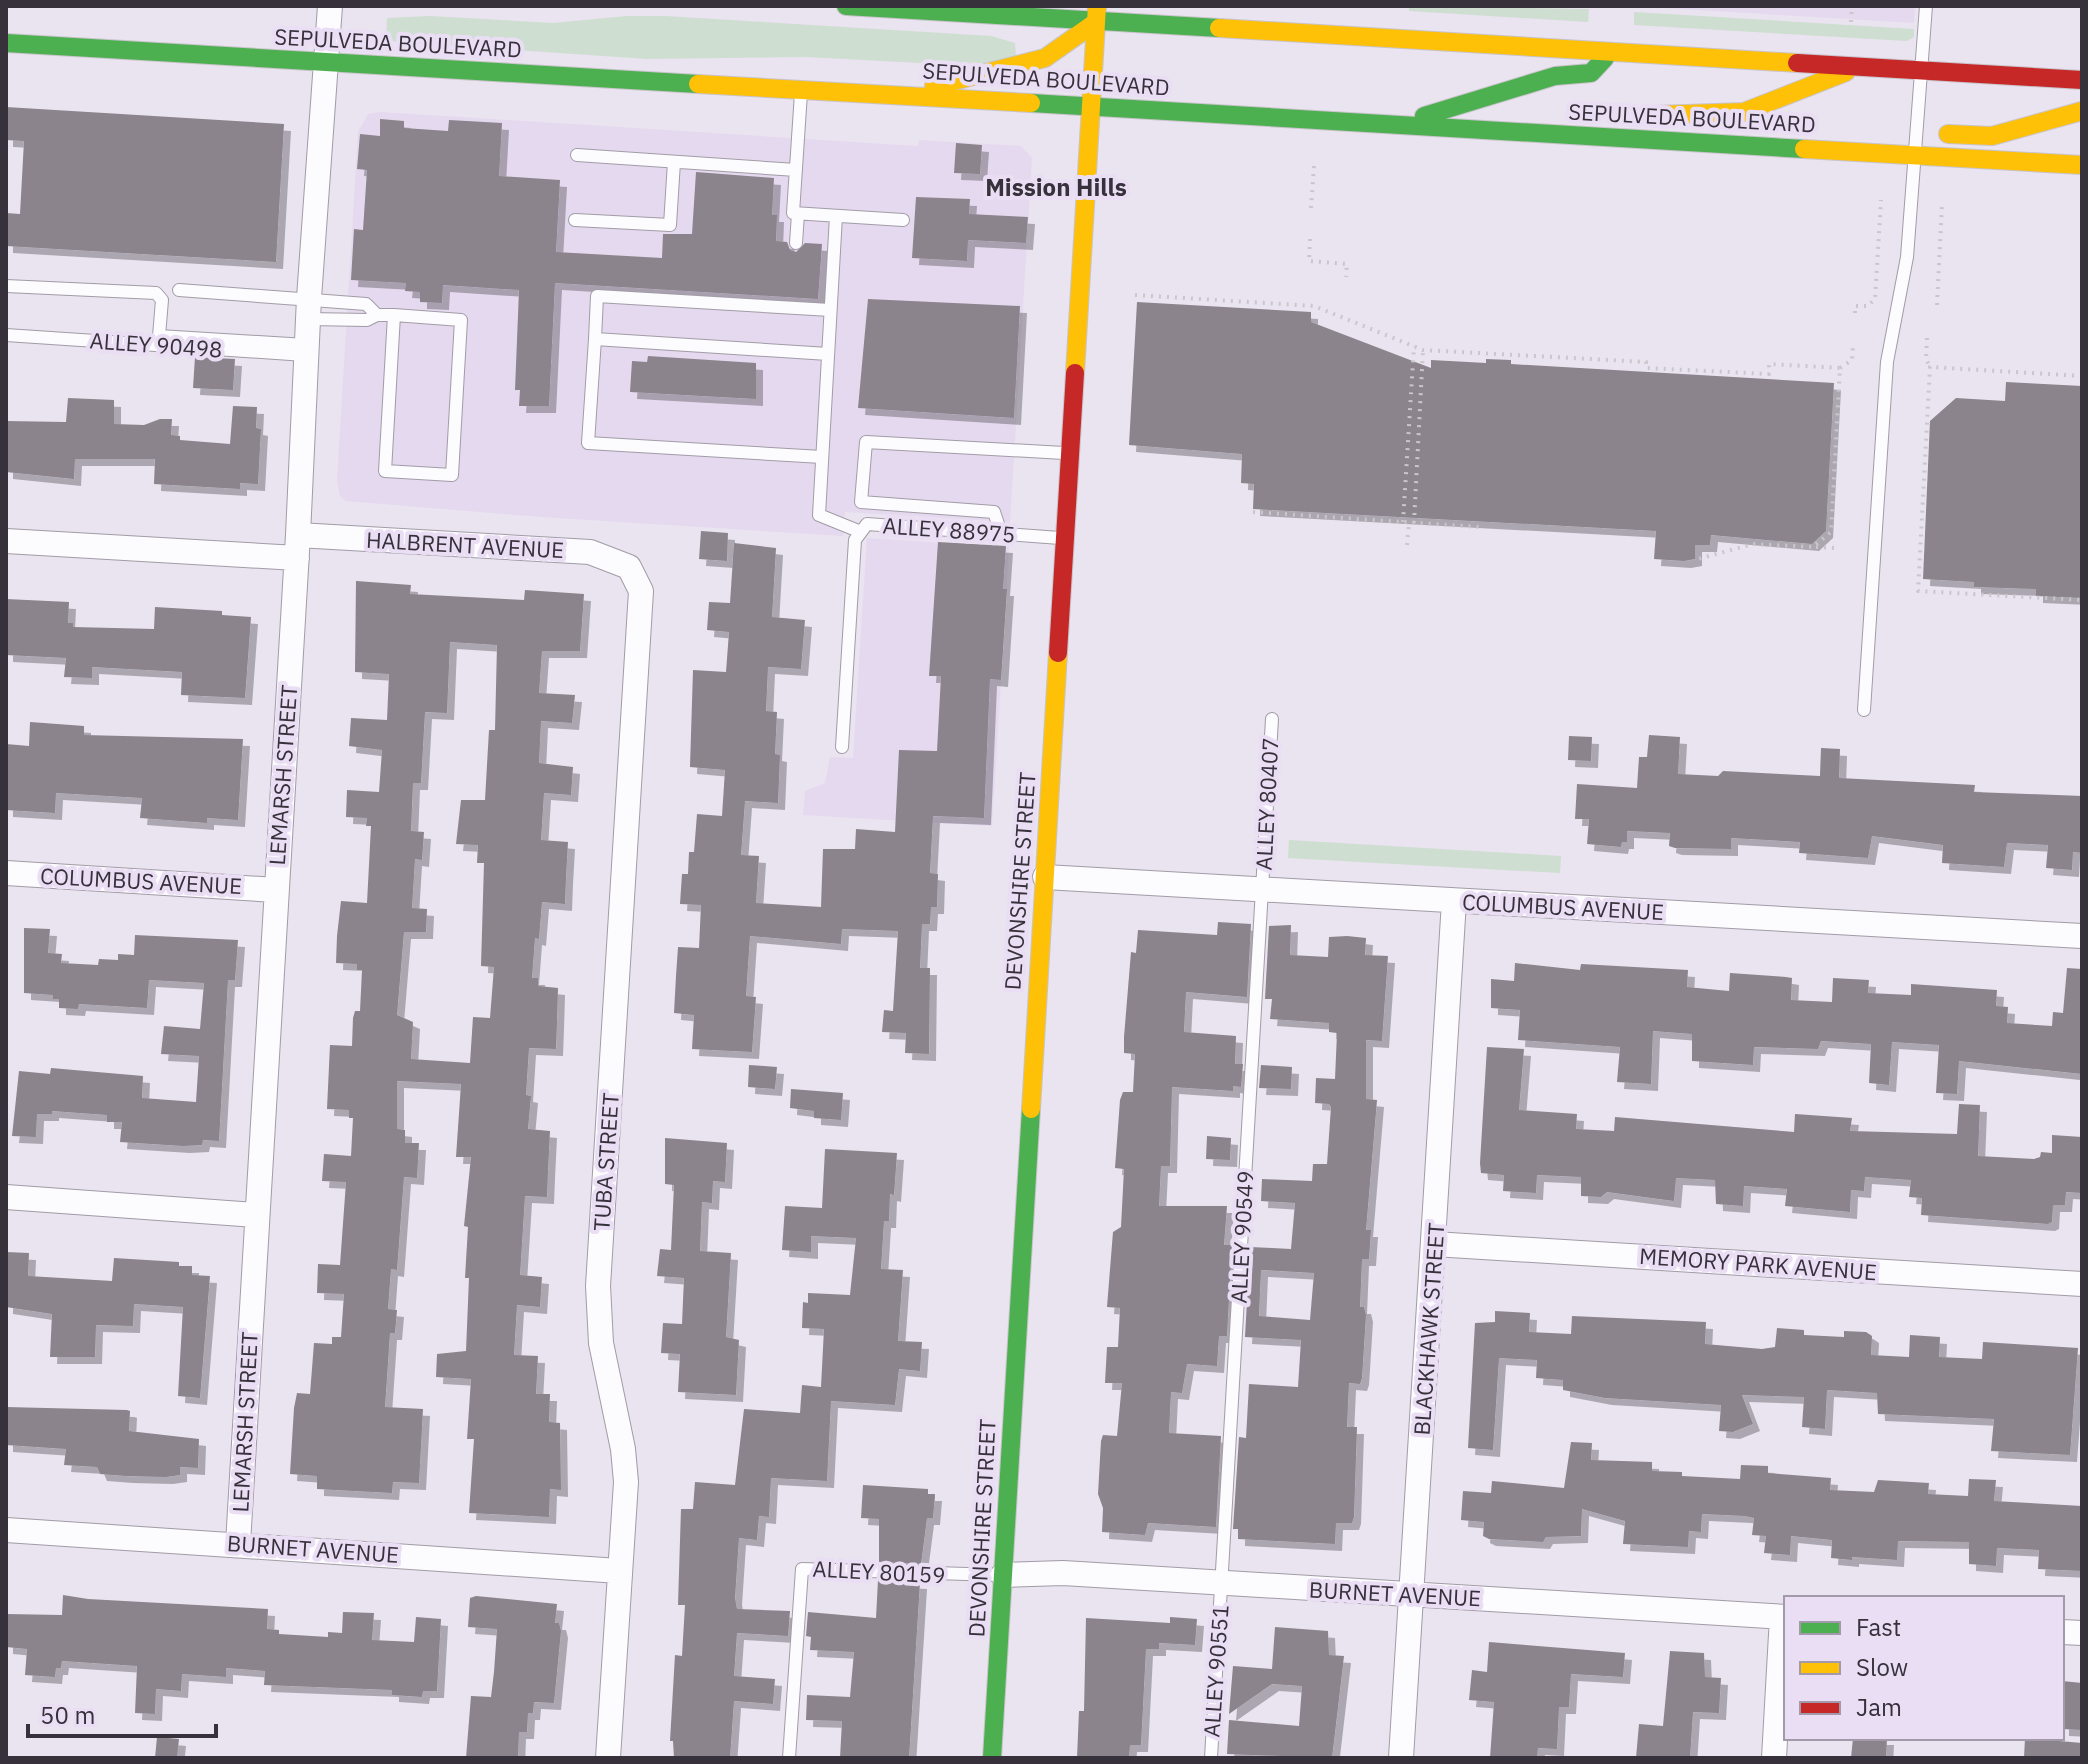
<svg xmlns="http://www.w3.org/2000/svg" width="2088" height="1764" viewBox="0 0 2088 1764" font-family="'IBM Plex Sans',sans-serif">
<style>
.built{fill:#e5d9ef}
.green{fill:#ceded0}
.building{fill:#8b848c;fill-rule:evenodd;filter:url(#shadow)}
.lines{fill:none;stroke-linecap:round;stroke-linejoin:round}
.lane-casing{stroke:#a19ca6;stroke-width:14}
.street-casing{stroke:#a19ca6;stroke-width:26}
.fast-casing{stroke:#c8c4ca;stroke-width:20}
.slow-casing{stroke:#c8c4ca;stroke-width:20}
.jam-casing{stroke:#c8c4ca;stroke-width:20}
.path{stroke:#c9c7cb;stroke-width:4;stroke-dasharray:2 6;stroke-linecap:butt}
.lane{stroke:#fcfbfd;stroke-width:12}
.street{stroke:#fcfbfd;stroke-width:24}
.fast{stroke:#4caf50;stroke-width:18}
.slow{stroke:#ffc107;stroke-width:18}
.jam{stroke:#c62828;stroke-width:18}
.labels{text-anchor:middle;stroke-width:8;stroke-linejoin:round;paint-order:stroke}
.street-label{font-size:22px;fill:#36313a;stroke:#eadef5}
.neighbourhood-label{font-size:24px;font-weight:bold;fill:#36313a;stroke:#eadef5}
</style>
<defs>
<filter id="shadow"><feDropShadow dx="7" dy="7" stdDeviation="0" flood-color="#0004"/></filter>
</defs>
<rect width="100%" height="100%" fill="#eae3f0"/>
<path class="built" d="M1632,6H1915L1914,23Z
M380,112L918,146L919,140L1021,146L1032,158L1010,522L845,512L843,536L542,517L346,501L340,496L337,481L358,132L368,114Z
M867,538L1009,547L992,826L803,815L805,791L825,783L830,757L853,758Z"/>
<path class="green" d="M1402,6L1589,9L1588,22L1409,11V7Z
M1634,12L1914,29V37L1907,41L1634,25Z
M430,16L553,23L627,16H665L991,36L1015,43L1016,58L979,66L806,57L647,59L386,41L387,18Z
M1289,840L1561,856L1560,873L1288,858Z"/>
<path class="building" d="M6,107L284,124L276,262L6,246V213L20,214L24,141L6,140Z
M380,119L404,121V128L448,131L449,120L502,123L499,176L560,180L556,252L662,258L663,234H692L696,172L774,178L772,215H777L776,241L787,242L790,250L796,252L805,243L822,244L818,299L555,283L549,406H519L520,390H515L519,290L443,285L442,303L420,302V292L405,291L406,283L351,280L354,229L363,230L367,170L357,169L360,134L380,136Z
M956,143L982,145L980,174L954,173Z
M916,197L970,199L969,214L1028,217L1026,243L968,240L967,261L912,258Z
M868,299L1020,306L1014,418L858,408Z
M1137,302L1311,312V322L1431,368V360L1486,363V359L1511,360V364L1834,383L1826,531L1812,544L1711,535L1710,545H1695V559L1684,561L1654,559L1656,531L1253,509L1254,484L1241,483L1242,454L1129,445Z
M648,356L756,363V399L630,392L632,361L647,362Z
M195,357L235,359L233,390L193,388Z
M2006,382L2082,386V598L2036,596V589L1974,587V582L1923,579L1930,421L1956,398L2005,401Z
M68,398L114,400V424L144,425L160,419H172L171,435L180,436V440L230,444L233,406L257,407L256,428L261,429L258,484L240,483V489L154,484L155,459H75L74,479L6,472V421L66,422Z
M701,531L728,533L727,561L699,559Z
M938,542L1006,546L1003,589H1007L1001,680L990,679L984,818L933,816L930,873L938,874L937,907H931L930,924H922L920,968H930L929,1054L905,1053L906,1033L882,1032L884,1010L893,1011L898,931L842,929L841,944L750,936L746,996L756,997L752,1052L692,1049L694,1015L674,1013L676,976L678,947L699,948L701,905L680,904L682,874H688L689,852H694L697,814L722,816L725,770L690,767L693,670L726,672L729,632L707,630L709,602L730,603L734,543L776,548L772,617L805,620L801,669L768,667L766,711L777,712L775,754L780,755L778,803L745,801L741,855L759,856L756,903L821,907L823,849H855L856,829L895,832L899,750L937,751L941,676H929Z
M356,581L411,585L410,594L524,600L525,590L584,594L580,651H542L539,693L575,695L572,723L541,721L539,763L573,767L571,795L544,793L541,840L568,842L566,877L565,904L542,902L539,939L535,938L532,978H538V986L558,988L557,1022L556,1049L529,1048L526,1095L531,1096L528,1129L550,1131L548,1171L547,1197L525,1196L520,1275L542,1277L540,1307L517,1305L514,1355L538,1356L536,1394H550L549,1422L560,1423L561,1490L550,1489L549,1517L469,1513L474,1439H467L471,1379L436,1377L437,1354L466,1351L469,1278H465L468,1227L464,1226L471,1157H456L461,1084L397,1081V1129L405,1130V1143H419L417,1178L404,1177L397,1270L391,1269L388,1309L397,1310L395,1333H390L385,1407L423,1409L419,1483L393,1482L392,1493L317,1489V1476L290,1474L294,1408L297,1393L310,1394L314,1343L332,1344V1337H341L344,1294L317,1293L318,1264L340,1265L346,1182L322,1181L324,1154L351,1156L353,1118H349V1110L327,1109L330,1045L352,1046L353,1018L355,1011H360L362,970H357V964L336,963L337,936L341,901L367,903L371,826H366L367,818L346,817L347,790L379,792L382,750L349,746L351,718L387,720L389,674L355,672ZM450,642L497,645L495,730H489L485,800H461L456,844L478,845L477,863H484L481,966L494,967L490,1018L473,1017L470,1063L411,1059L413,1022L397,1015L404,932H426L427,909L412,908L415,859L422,860L424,832L411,831L413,783H421L425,712L447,713Z
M6,599L69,602L68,623H73V627L154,629L155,607L222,611V615L251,617L245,698L181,695L182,672L92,667V678L64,677L66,658L6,655Z
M30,722L84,726V735L243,739L238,820L207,818V823L140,818L142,798L56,793L55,813L6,810V744L29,746Z
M1649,735L1680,737L1678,774L1718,776L1723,771L1820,776L1821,748L1840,749L1839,778L1975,785L1974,792L2082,796V853L2073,852L2072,870L2046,868L2048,845L2007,843L2004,867L1942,863L1943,845L1872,836L1868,858L1799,853L1800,842L1731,838V849L1675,848L1669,846L1670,833L1627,831V842H1622L1621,847L1587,844L1589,819H1575L1577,784L1637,788L1639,757H1647Z
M1569,736L1592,737L1591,761L1568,760Z
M1218,922L1251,924L1247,997L1186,992L1184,1032L1236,1036L1235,1064H1243L1241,1087L1233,1086V1091L1172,1087L1170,1166H1161L1159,1206H1227L1224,1245H1232L1227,1336H1219L1217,1366L1187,1364L1182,1393L1171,1392L1169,1433L1221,1436L1216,1527L1148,1523L1145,1535L1102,1532L1103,1508L1098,1494L1101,1441L1103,1435L1117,1436L1122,1383H1105L1107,1347H1118L1120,1308L1107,1307L1113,1232L1121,1227L1124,1169L1115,1168L1120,1100L1123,1092H1133L1135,1054L1124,1053V1037L1131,952L1136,953L1138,930L1217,935Z
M1291,925L1290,955L1328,957L1329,937L1347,936L1366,938L1365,955L1388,956L1382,1041L1366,1040V1099L1377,1100L1366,1230H1371L1369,1259H1362L1360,1307H1364L1366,1315L1362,1378L1360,1384L1349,1383L1347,1427H1357L1354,1517L1352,1523H1336L1335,1544L1238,1539V1529H1233L1239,1437L1246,1438L1249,1384L1298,1387L1301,1340L1245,1337L1250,1247L1291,1249L1295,1203L1261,1201L1262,1179L1312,1181L1313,1164H1327L1331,1107L1329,1104L1315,1103L1316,1078L1335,1079L1337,1033L1329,1032V1023L1270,1019L1272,999H1265L1269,926ZM1261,1270L1314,1273L1310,1320L1259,1316Z
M24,928L50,929L48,953L62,954L61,963L98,965L99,959L118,960V954L134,955L135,935L238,940L235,980H228L219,1141L203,1140L202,1145L183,1146L120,1142L122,1122H107V1115L52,1111V1114H37L36,1137L12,1136L19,1071L50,1074L51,1068L143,1076L142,1098L196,1102L199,1056L161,1054L164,1026L200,1029L204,983L149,980L147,1008L79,1004L78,1009L59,1008V999H53V995L24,993Z
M1515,963L1580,970L1581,964L1688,970L1687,987L1729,991L1730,973L1786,977L1792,978L1791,1000L1832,1002L1833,978L1869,980L1868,993L1911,995V984L1997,990L1996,1006L2008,1007L2007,1023L2052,1026L2053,1012L2063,1013L2067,968L2082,969V1074L1959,1061L1957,1094L1936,1093L1939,1045L1892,1042L1889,1085L1869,1083L1871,1044L1821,1041L1818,1049L1754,1047L1753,1065L1692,1061V1034L1653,1031L1651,1084L1617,1082L1620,1047L1518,1040L1520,1010L1491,1008V979L1514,981Z
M1487,1047L1524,1049L1519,1110L1577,1114L1576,1129L1614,1131L1615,1117L1794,1132L1795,1114L1852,1118L1850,1131L1957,1134L1959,1104L1980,1105L1978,1156L2034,1159L2040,1157L2041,1152L2052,1153V1135L2082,1137V1193L2066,1192L2065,1205H2053L2052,1222L2048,1224L1921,1215L1922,1198L1909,1197L1911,1180L1865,1177L1864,1191L1851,1190L1850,1212L1785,1206L1787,1189L1744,1186L1743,1206L1716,1204L1715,1180L1676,1178L1674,1201L1607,1192L1601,1197L1581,1196V1177L1537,1175L1536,1193L1503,1191L1504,1175L1481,1173L1480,1163Z
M749,1065L777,1067L775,1089L748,1087Z
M1261,1065L1292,1067L1291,1089L1259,1088Z
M791,1089L843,1093L841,1120L814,1118V1111L790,1108Z
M1207,1136L1231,1138L1230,1160L1206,1159Z
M665,1138L727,1143L725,1182L713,1181L712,1203L702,1202L700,1251L731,1253L726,1337L739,1340L736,1395L678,1392L680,1354L661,1353L663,1323L682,1324L684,1278L657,1276L660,1249L671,1250L674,1185L665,1184Z
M825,1149L897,1153L894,1195L890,1194L889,1221H884L881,1269L903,1270L898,1341L922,1342L920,1371L899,1369L895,1405L831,1401L827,1481L771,1478L769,1517L759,1516L757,1540L739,1538L735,1598L737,1609L790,1611L788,1636L737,1633L734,1676L775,1679L773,1704L734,1701L730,1758H674L673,1741H670L675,1655L682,1656L685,1605H678L681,1509H693L695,1482L735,1485L744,1409L800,1413L802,1385L821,1387L824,1329L802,1328L803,1302L808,1303V1293L850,1295L856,1238L811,1236V1252L782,1250L785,1206L822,1208Z
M6,1252L29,1253L28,1276L112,1281L114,1258L179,1262V1266H192V1275L210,1276L200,1398L178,1396L183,1307L134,1304L133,1326L96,1325L95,1357H50L52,1314L6,1307Z
M1495,1311L1530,1313L1529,1332L1571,1334L1572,1316L1706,1322L1705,1344L1762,1349L1775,1347L1777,1328L1804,1330V1335L1844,1337V1331L1866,1332L1872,1336L1871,1355L1909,1357L1910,1335L1940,1337L1939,1357L1982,1359L1983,1342L2078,1348L2070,1455L1991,1451L1994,1419L1878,1414L1877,1393L1827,1390L1825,1429L1802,1427L1804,1397L1742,1395L1753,1424L1733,1432L1719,1431L1721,1405L1605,1398L1563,1390V1380L1536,1378L1537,1360L1499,1358L1493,1450L1468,1448L1475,1323L1495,1322Z
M6,1407L127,1410L130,1411L129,1431L199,1439L198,1468L180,1467V1475L166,1477L126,1476L100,1474L97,1467L64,1465L66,1449L6,1445Z
M1571,1442L1592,1443L1591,1460L1652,1462V1471L1682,1472V1476L1740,1479L1741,1465L1768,1466V1473L1831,1478L1830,1490L1874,1492L1878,1480L1929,1483L1928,1494L1968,1496L1969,1479L1996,1480L1994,1501L2082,1506V1571L2038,1569L2039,1550L1997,1548L1996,1566L1969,1564V1542L1898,1541L1897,1560L1852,1557V1560L1831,1558L1832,1540L1791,1536L1790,1555L1764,1553L1766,1536L1752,1535L1754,1518L1745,1516L1702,1514L1701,1532L1689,1531L1688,1547L1623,1544L1625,1521L1582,1509L1581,1536L1546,1537L1543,1542L1489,1539L1483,1536L1484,1522L1461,1520L1463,1491L1491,1493L1492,1481L1564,1488Z
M863,1485L928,1489V1494H935L933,1518H927L921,1564L879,1562V1519L861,1518Z
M878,1580L920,1582L909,1758H840L842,1721L806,1720L807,1695L850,1697L854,1652L810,1650L811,1637L806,1636L808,1612L876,1618Z
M63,1595L88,1599L268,1609L267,1629L279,1630V1634L328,1637V1632L342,1633L343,1612L374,1613L372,1640L414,1642L416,1617L441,1619L437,1691H423L422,1697L392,1695V1690L264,1685L265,1671L226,1668V1677L182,1674L181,1691L156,1689L155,1714L135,1713L137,1666L62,1661L61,1668H56L55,1677L25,1675L27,1649L6,1647V1614L62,1615Z
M476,1596L557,1604L555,1623H559L561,1631L554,1703L534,1702L533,1713H528L527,1732H519L518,1758H466L471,1696L491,1697L494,1672L497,1629L468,1627L470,1598Z
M1170,1617L1197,1619L1195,1645L1159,1643V1649H1146L1141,1745H1130L1129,1758H1077L1079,1711H1084L1086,1618L1170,1623Z
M1275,1627L1328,1631L1329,1655L1344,1656L1332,1758L1227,1754L1229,1720L1299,1726L1302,1686L1272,1684L1229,1714L1233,1666L1272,1669Z
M1489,1642L1625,1653L1623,1677L1571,1674L1569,1707H1559L1557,1749L1538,1748L1537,1758H1490L1494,1702L1469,1700L1472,1670L1487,1672Z
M1670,1651L1704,1653L1705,1677L1721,1678L1719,1713L1693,1712L1690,1758H1636L1639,1724L1663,1726Z
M2062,1681L2082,1683V1730L2062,1729Z
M157,1737L179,1739L177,1758H155Z
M1853,1738H1887L1886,1758H1851Z
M2025,1738L2082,1743V1758H2024Z"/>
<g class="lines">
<defs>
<path id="lane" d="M801,93L793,213L903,220
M577,155L796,170
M836,216L819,515L861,532
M575,220L670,225L674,162
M796,243L798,214
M6,286L156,293L162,300L159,336L306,345
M179,290L366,304L377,315
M308,319L367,320L377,315H394L385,471L452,475L461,320L394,315
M6,335L305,355
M595,339L597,296L830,310
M822,457L588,443L595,339L828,354
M1001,533L994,512L861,502L866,442L1064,453
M1864,710L1887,362L1907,257L1926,6
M842,747L855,540L867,524L1060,538
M789,1758L802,1569L1000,1575
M1211,1758L1272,719"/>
<path id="street" d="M298,535L590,552L629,567L641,591L598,1286L601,1343L623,1449L626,1482L608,1758
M6,541L297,558
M6,873L276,890
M1045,877L2082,936
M6,1197L256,1215
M1434,1244L2082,1284
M6,1530L619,1571
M238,1544L298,535L309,298L330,6
M1003,1575L1063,1573L1786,1617
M2062,1632L2082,1633
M1401,1758L1454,901
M1774,1758L1782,1617"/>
<path id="fast" d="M846,6L1219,28
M6,43L698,84
M1031,103L1804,149
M1424,116L1555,76L1591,73L1605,58
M992,1758L1031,1109"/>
<path id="slow" d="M1219,28L1797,63
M698,84L1031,103
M934,86L1045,58L1096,22
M1656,115L1744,112L1846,72
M1948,134L1992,136L2082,111
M1804,149L2082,165
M1075,373L1097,6
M1031,1109L1058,653"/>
<path id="jam" d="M1797,63L2082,80
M1058,653L1075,373"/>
</defs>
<use href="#lane" class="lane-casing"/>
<use href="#street" class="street-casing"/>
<use href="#fast" class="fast-casing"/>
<use href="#slow" class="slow-casing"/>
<use href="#jam" class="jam-casing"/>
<path class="path" d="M1851,22L1852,6
M1311,208L1314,166
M1310,239L1309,261L1347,264L1346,277
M1135,295L1314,306L1423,350L1646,362V368L1769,374V364L1840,368L1831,532L1813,547L1753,544L1698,559
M1937,305L1942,204
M1855,313V306H1868L1875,299L1881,200
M1927,338L1926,359L1930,367
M1840,368L1852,360L1853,345
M2082,376L1930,367L1918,591L2082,600
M1253,512L1479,527
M1403,522L1414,346
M1414,523L1423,350
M1407,545L1409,523
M1816,547L1836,548"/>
<use href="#lane" class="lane"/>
<use href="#street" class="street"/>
<use href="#fast" class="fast"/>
<use href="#slow" class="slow"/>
<use href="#jam" class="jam"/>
</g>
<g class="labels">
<g class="street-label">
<text transform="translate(398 43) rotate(3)" y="8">SEPULVEDA BOULEVARD</text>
<text transform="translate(1046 79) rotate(4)" y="8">SEPULVEDA BOULEVARD</text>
<text transform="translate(1692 118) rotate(3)" y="8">SEPULVEDA BOULEVARD</text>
<text transform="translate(156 345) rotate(4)" y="8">ALLEY 90498</text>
<text transform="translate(949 530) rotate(4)" y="8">ALLEY 88975</text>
<text transform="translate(465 545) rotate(3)" y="8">HALBRENT AVENUE</text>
<text transform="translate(283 775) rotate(-86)" y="8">LEMARSH STREET</text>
<text transform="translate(1267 804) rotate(-87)" y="8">ALLEY 80407</text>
<text transform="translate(141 881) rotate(3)" y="8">COLUMBUS AVENUE</text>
<text transform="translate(1020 881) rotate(-86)" y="8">DEVONSHIRE STREET</text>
<text transform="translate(1563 907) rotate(3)" y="8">COLUMBUS AVENUE</text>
<text transform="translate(606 1162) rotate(-86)" y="8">TUBA STREET</text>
<text transform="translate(1242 1237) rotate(-87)" y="8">ALLEY 90549</text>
<text transform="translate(1758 1264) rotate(4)" y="8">MEMORY PARK AVENUE</text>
<text transform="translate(1429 1329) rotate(-86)" y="8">BLACKHAWK STREET</text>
<text transform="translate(245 1422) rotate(-87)" y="8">LEMARSH STREET</text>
<text transform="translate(982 1528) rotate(-87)" y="8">DEVONSHIRE STREET</text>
<text transform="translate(313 1549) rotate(4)" y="8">BURNET AVENUE</text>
<text transform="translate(879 1572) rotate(3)" y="8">ALLEY 80159</text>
<text transform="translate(1395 1594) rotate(3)" y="8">BURNET AVENUE</text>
<text transform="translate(1216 1671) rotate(-86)" y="8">ALLEY 90551</text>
</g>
<g class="neighbourhood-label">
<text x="1056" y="196">Mission Hills</text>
</g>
</g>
<rect width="2088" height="1764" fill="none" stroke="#36313a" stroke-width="16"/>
<rect x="1784" y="1596" width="280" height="144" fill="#eadef5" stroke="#a299aa" stroke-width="2"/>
<rect x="1800" y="1622" width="40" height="12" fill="#4caf50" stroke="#a299aa" stroke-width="2"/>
<text x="1856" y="1636" font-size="24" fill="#36313a">Fast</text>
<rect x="1800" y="1662" width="40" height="12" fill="#ffc107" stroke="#a299aa" stroke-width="2"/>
<text x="1856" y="1676" font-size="24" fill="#36313a">Slow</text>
<rect x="1800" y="1702" width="40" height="12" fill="#c62828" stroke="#a299aa" stroke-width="2"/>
<text x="1856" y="1716" font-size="24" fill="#36313a">Jam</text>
<path d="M28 1724v12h188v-12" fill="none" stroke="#36313a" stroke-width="4"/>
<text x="40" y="1724" font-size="24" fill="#36313a" stroke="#eadef5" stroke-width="6" paint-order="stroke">50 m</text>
</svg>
